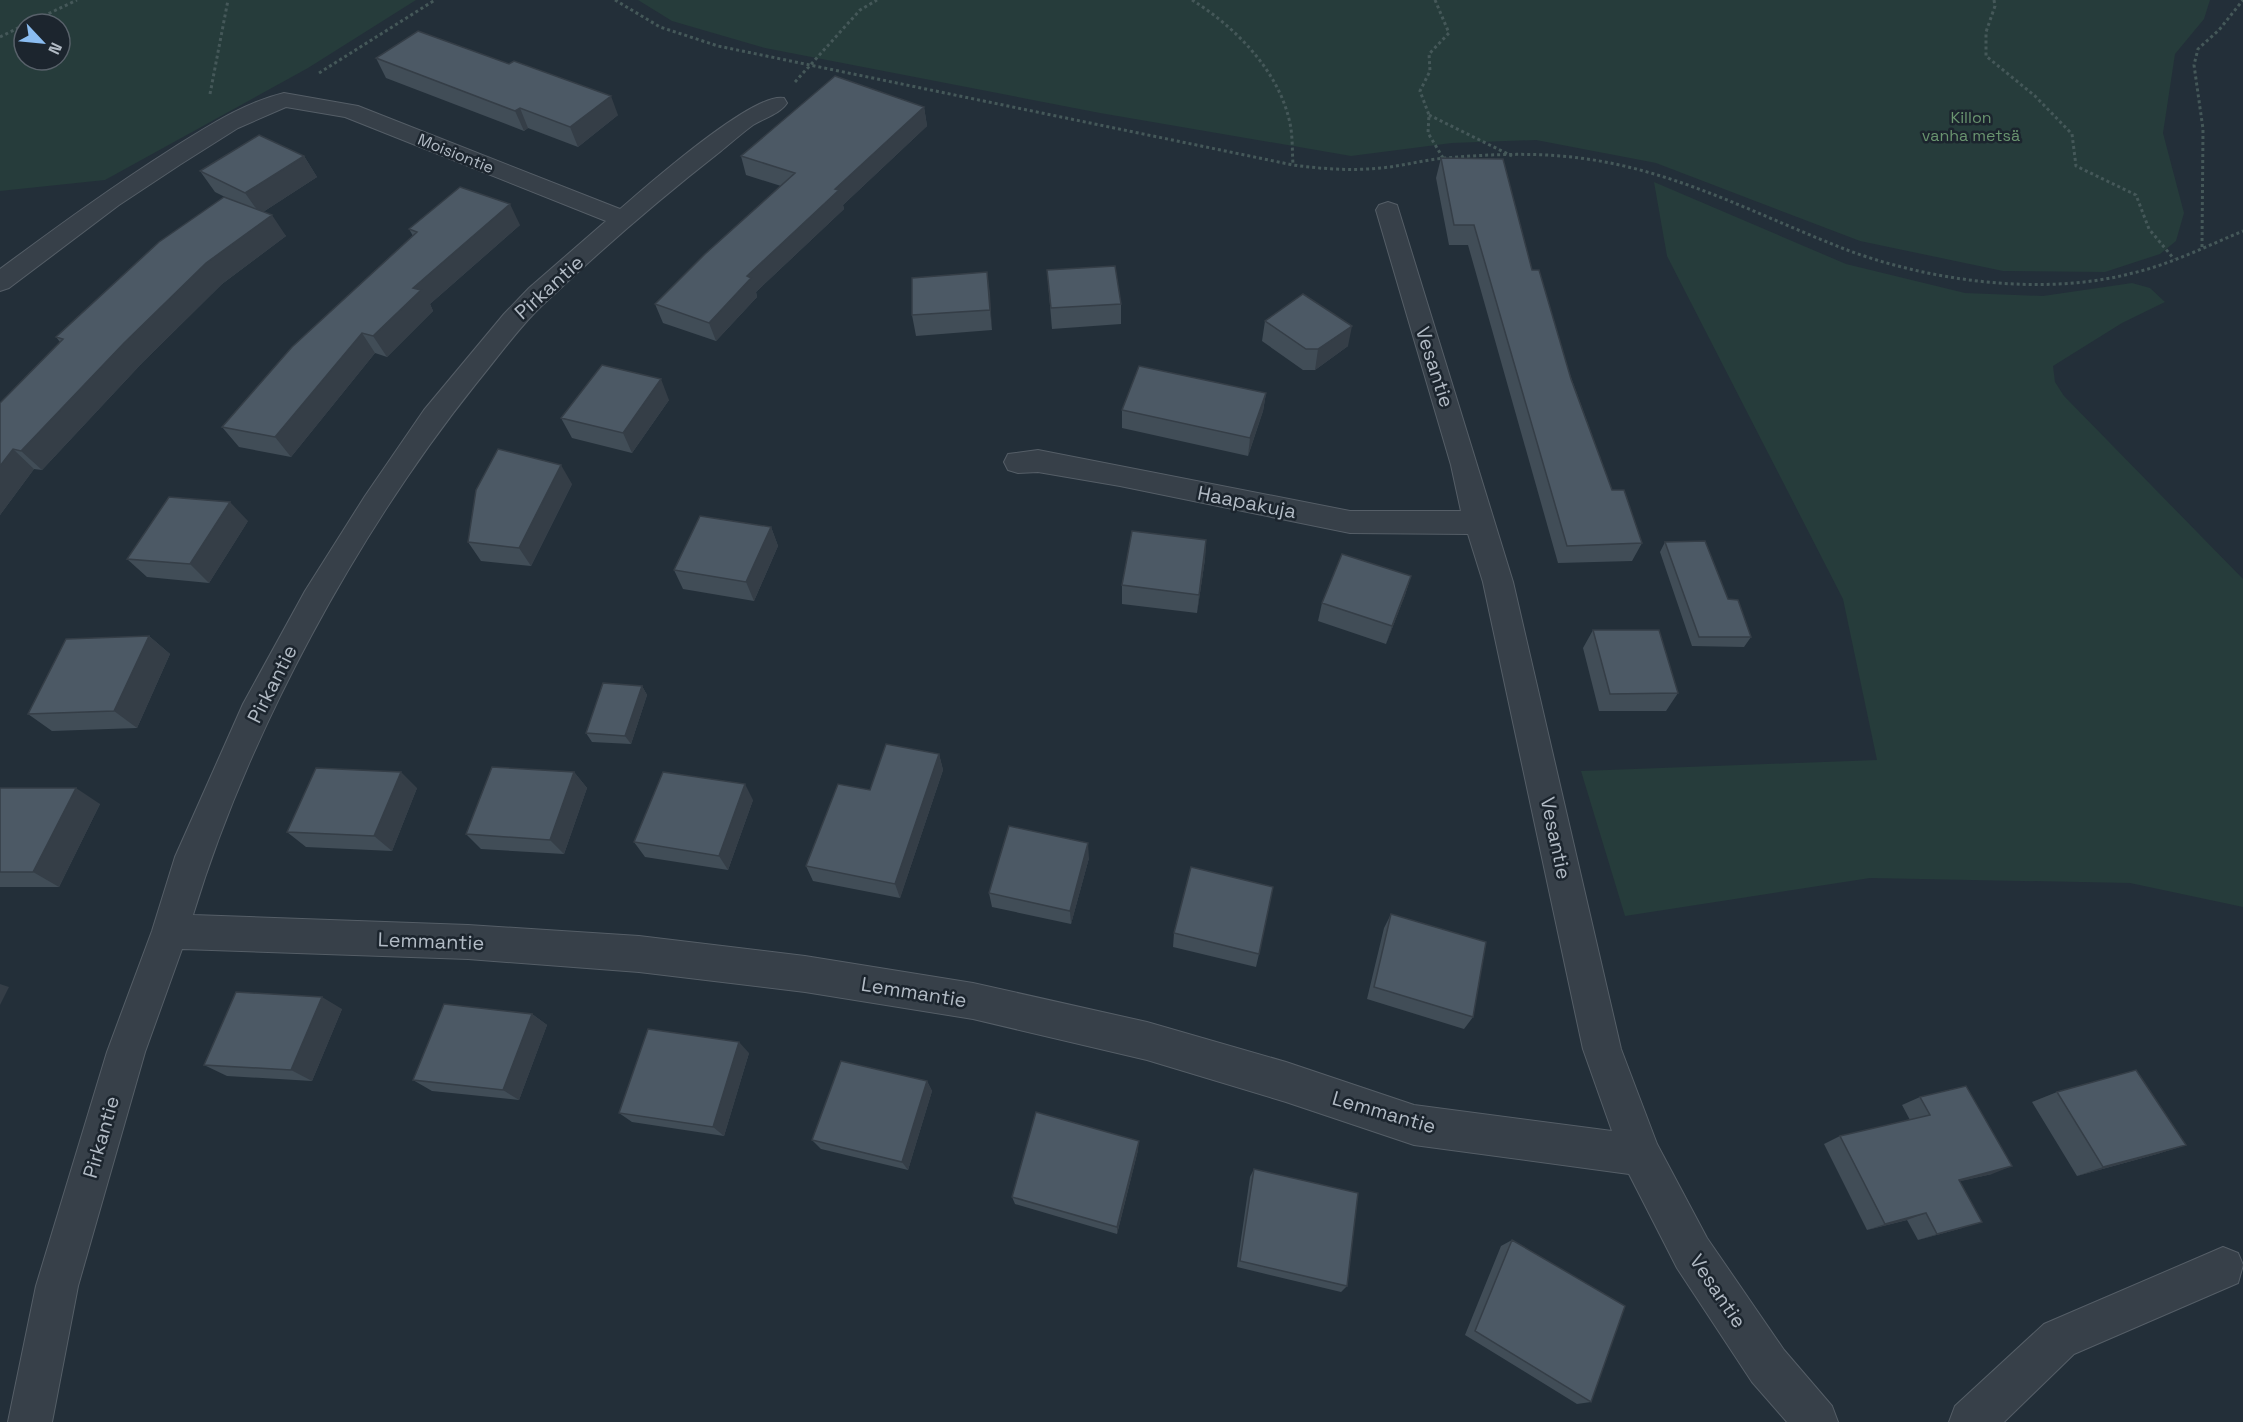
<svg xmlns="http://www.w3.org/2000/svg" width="2243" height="1422" viewBox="0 0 2243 1422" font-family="'Space Grotesk',sans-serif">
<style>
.green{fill:#263c3b;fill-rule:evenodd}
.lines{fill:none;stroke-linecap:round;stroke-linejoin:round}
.minor-casing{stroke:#555e67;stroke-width:2}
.path{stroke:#455859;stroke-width:3;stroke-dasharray:3 3;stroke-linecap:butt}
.minor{fill:#374049;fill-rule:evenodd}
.wall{fill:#414d57}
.shaded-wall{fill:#353e47}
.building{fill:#4c5965;stroke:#353e47;stroke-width:1.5}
.labels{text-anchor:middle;stroke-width:5;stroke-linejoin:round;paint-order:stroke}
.far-park-label{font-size:16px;fill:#6a9570;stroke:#1c252e}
.far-street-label{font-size:16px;fill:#b2bbc5;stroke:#1c252e}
.street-label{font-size:20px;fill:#b2bbc5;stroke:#1c252e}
</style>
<rect width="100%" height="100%" fill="#232f39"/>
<path class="green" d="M0,0H416L308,68L105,180L0,191ZM24,24H60V60H24Z
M638,0H2210L2204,19L2175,54L2163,133L2184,213L2176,241L2160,254L2105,272L2003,271L1860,241L1656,163L1536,140L1452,143L1351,156L1100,113L765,48L672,21Z
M1654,182L1846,264L1965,293L2043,296L2132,283L2150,288L2165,302L2122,323L2053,366L2055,382L2064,396L2243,579V907L2130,883L1870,878L1625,916L1581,771L1877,760L1843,599L1667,256Z"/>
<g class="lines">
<defs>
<path id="minor" d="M284,93L358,106L620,209C647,186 754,91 784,98L787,103C780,114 764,118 753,125C742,133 732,142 721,151C661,198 604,247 549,299C521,324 499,356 475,385C357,533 248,733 193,915L468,925L639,936L805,956L973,983L1147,1022L1286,1062L1414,1105L1612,1131L1583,1049L1483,582L1468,534L1350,533L1120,486L1038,472L1018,473L1008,470L1004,462L1008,454L1038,450L1350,511H1461L1451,465L1376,210L1379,205L1388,202L1397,205L1513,582L1621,1049L1657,1144L1707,1238L1784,1350L1832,1406L1838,1422H1787L1752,1382L1677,1268L1629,1174L1414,1145L1286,1102L1147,1060L973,1019L805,992L639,972L468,959L182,949L145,1052L78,1286L52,1422H8L36,1286L107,1052L152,931L175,857L243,704L305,591L365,496L424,410L504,314L529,288L606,221L345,117L286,107L238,128L181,164L119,205L9,288L0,291V269C57,227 113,186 173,148C209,126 243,103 284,93Z
M2223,1247L2238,1253L2243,1265L2238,1283L2074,1354L2004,1422H1949L1955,1406L2044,1324Z"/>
</defs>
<use href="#minor" class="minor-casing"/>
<path class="path" d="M615,0L660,27L718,46L1293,165C1322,169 1352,171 1381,168C1403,166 1423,160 1445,158C1491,154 1541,152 1587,159C1678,172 1758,215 1842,248C1927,281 2043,297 2133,273C2171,264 2207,246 2243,231
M1192,0C1234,26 1277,69 1289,119C1293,134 1292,150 1293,165
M1435,0L1449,33L1429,54L1430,71L1420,91L1429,115L1428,133L1443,158
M1994,0L1995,6L1986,32V56L2035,96L2072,134L2076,166L2136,195L2149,229L2174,259
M27,24L77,0
M0,37L24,25
M319,73L435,0
M795,82L860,10L877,0
M210,94L228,0
M1429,115L1512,156
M2202,247L2203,129L2194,65L2198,49L2219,30L2243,0"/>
<use href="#minor" class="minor"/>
</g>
<path class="wall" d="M376,58L618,115L578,147L528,128L524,131L386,78Z
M924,107L927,126L843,205L844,209L756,292L757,297L716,341L663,323L655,304L781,186L746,175L741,156Z
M304,156L317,177L263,212L286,236L222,284L142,363L42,470L34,469L0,515V403L60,342L56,337L227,198L215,192L200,171Z
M1441,158L1532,270L1612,490L1642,543L1632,561L1558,563L1468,245H1449L1436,178Z
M520,225L430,304L433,311L387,357L375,353L291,457L239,447L222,427L413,236L409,229Z
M1047,270L1121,304V324L1052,329Z
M987,272L992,330L916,336L912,315Z
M1265,321L1348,346L1315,370H1303L1262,341Z
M1266,393L1263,411L1248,456L1122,428V410Z
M669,400L632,453L572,438L561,418Z
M572,484L531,566L481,561L468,542Z
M248,521L209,583L147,577L127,559Z
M771,527L778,546L754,601L683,589L674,570Z
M1206,540L1205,559L1197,613L1122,604V585Z
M1665,542L1728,599L1751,637L1744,647L1692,646L1660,552Z
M1411,576L1405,595L1386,644L1318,621L1322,603Z
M1593,630L1678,693L1666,711H1599L1583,648Z
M149,636L170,654L137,728L52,731L28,714Z
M642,686L647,695L631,744L592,742L586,733Z
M939,754L943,770L900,898L813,881L806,866Z
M574,772L587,788L564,854L481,849L466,834Z
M0,788L100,804L59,887H0Z
M417,788L392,851L306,847L287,832Z
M753,800L728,870L645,857L634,842Z
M1089,858L1071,924L992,907L989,893Z
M1391,914L1473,1017L1464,1029L1367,999L1384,928Z
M1174,933L1259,954L1256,967L1173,947Z
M342,1009L312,1081L227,1076L204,1065Z
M532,1014L547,1025L519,1100L432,1091L413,1080Z
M749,1053L724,1136L632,1122L619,1113Z
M927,1081L932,1091L908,1170L821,1149L812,1140Z
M2057,1092L2186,1145L2157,1154L2077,1176L2032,1102Z
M1920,1097L1992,1174L1960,1181L1962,1228L1918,1240L1907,1220L1867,1230L1824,1144L1840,1136L1910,1120L1902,1105Z
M1138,1150L1117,1234L1015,1204L1012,1197Z
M1254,1169L1347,1286L1341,1292L1237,1267L1250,1177Z
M1512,1240L1591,1402L1577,1404L1465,1335L1501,1246Z"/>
<path class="shaded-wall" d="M611,96L618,115L578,147L570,127Z
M924,107L927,126L843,205L844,209L756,292L757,297L716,341L709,323L747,276L835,189Z
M520,108L528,128L524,131L515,111Z
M304,156L317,177L260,214L245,193Z
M510,204L520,225L430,304L433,311L387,357L373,336L413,288Z
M272,215L286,236L222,284L142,363L42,470L21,451L124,343L206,263Z
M987,272L990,293L992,330L990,310Z
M1352,326L1348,346L1315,370L1318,349Z
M362,333L375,353L291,457L275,437Z
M661,379L669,400L632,453L623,433Z
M1266,393L1263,411L1248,456L1250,438Z
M13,449L34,469L0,515V466Z
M561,465L572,484L531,566L519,548Z
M230,502L248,521L209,583L190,564Z
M771,527L778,546L754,601L746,582Z
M1206,540L1205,559L1197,613L1199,595Z
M1411,576L1405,595L1386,644L1392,626Z
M149,636L170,654L137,728L114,711Z
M642,686L647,695L631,744L625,736Z
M939,754L943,770L900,898L895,884Z
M401,772L417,788L392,851L374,836Z
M574,772L587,788L564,854L550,840Z
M745,784L753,800L728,870L719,856Z
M76,788L100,804L59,887L33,872Z
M1088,843L1089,858L1071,924L1070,911Z
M0,984L9,987L0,1005Z
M322,997L342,1009L312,1081L291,1070Z
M532,1014L547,1025L519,1100L503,1090Z
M739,1042L749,1053L724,1136L713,1127Z
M927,1081L932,1091L908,1170L902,1162Z
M1139,1141L1138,1150L1117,1234V1227Z
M2186,1145L2157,1154L2077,1176L2103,1167Z
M2012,1166L1992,1174L1940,1186L1959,1180Z
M1926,1213L1907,1220L1867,1230L1885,1224Z
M1982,1222L1962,1228L1918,1240L1937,1234Z"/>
<path class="building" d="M418,31L509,64L514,61L611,96L570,127L520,108L515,111L376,58Z
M835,76L924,107L835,189L839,190L747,276L751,278L709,323L655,304L705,254L795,173L741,156Z
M259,135L304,156L245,193L200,171Z
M1441,158L1503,159L1532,270H1539L1571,379L1612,490H1624L1642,543L1567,546L1474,225H1454Z
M460,187L510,204L413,288L421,290L373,336L362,333L275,437L222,427L292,347L417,232L409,229Z
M224,197L272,215L206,263L124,343L21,451L13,449L0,466V403L63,339L56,337L159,242Z
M1115,266L1121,304L1051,308L1047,270Z
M987,272L990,310L912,315V278Z
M1303,294L1352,326L1318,349H1306L1265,321Z
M602,365L661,379L623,433L561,418Z
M1139,366L1266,393L1250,438L1122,410Z
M498,449L561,465L519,548L468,542L476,490Z
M169,497L230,502L190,564L127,559Z
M700,516L771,527L746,582L674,570Z
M1132,531L1206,540L1199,595L1122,585Z
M1705,541L1728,599L1738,600L1751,637H1699L1665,542Z
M1342,554L1411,576L1392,626L1322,603Z
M1593,630H1659L1678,693L1610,694Z
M149,636L114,711L28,714L66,639Z
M603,683L642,686L625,736L586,733Z
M886,744L939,754L895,884L806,866L838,784L870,790Z
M492,767L574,772L550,840L466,834Z
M316,768L401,772L374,836L287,832Z
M663,772L745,784L719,856L634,842Z
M0,788H76L33,872H0Z
M1009,826L1088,843L1070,911L989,893Z
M1191,867L1273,887L1259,954L1174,933Z
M1391,914L1486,942L1473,1017L1374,987Z
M236,992L322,997L291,1070L204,1065Z
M444,1004L532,1014L503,1090L413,1080Z
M648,1029L739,1042L713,1127L619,1113Z
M841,1061L927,1081L902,1162L812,1140Z
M2136,1070L2186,1145L2103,1167L2057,1092Z
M1966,1086L2012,1166L1959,1180L1982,1222L1937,1234L1926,1213L1885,1224L1840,1136L1930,1115L1920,1097Z
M1036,1112L1139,1141L1117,1227L1012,1197Z
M1254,1169L1358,1193L1347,1286L1240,1261Z
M1512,1240L1625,1306L1591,1402L1475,1331Z"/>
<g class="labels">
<g class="far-park-label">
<text x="1971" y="123">Killon<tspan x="1971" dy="18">vanha metsä</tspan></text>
</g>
<g class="far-street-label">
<text transform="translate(456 153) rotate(22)" y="6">Moisiontie</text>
</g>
<g class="street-label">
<text transform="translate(549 287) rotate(-42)" y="7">Pirkantie</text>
<text transform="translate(1435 367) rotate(72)" y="7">Vesantie</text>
<text transform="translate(1247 502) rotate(11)" y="7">Haapakuja</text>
<text transform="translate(272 684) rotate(-63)" y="7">Pirkantie</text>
<text transform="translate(1556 838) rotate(78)" y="7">Vesantie</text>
<text transform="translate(431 941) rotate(2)" y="7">Lemmantie</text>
<text transform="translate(914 992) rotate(9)" y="7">Lemmantie</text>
<text transform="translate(1384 1112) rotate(16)" y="7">Lemmantie</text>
<text transform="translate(101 1137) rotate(-74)" y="7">Pirkantie</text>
<text transform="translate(1718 1291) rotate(56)" y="7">Vesantie</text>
</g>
</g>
<g transform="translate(42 42) rotate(116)"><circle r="28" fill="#1c252e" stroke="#58616a" stroke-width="1.5"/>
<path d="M0-4.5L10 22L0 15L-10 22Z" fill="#8bbdf1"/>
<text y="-9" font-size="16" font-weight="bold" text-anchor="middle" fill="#b2bbc5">N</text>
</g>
</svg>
